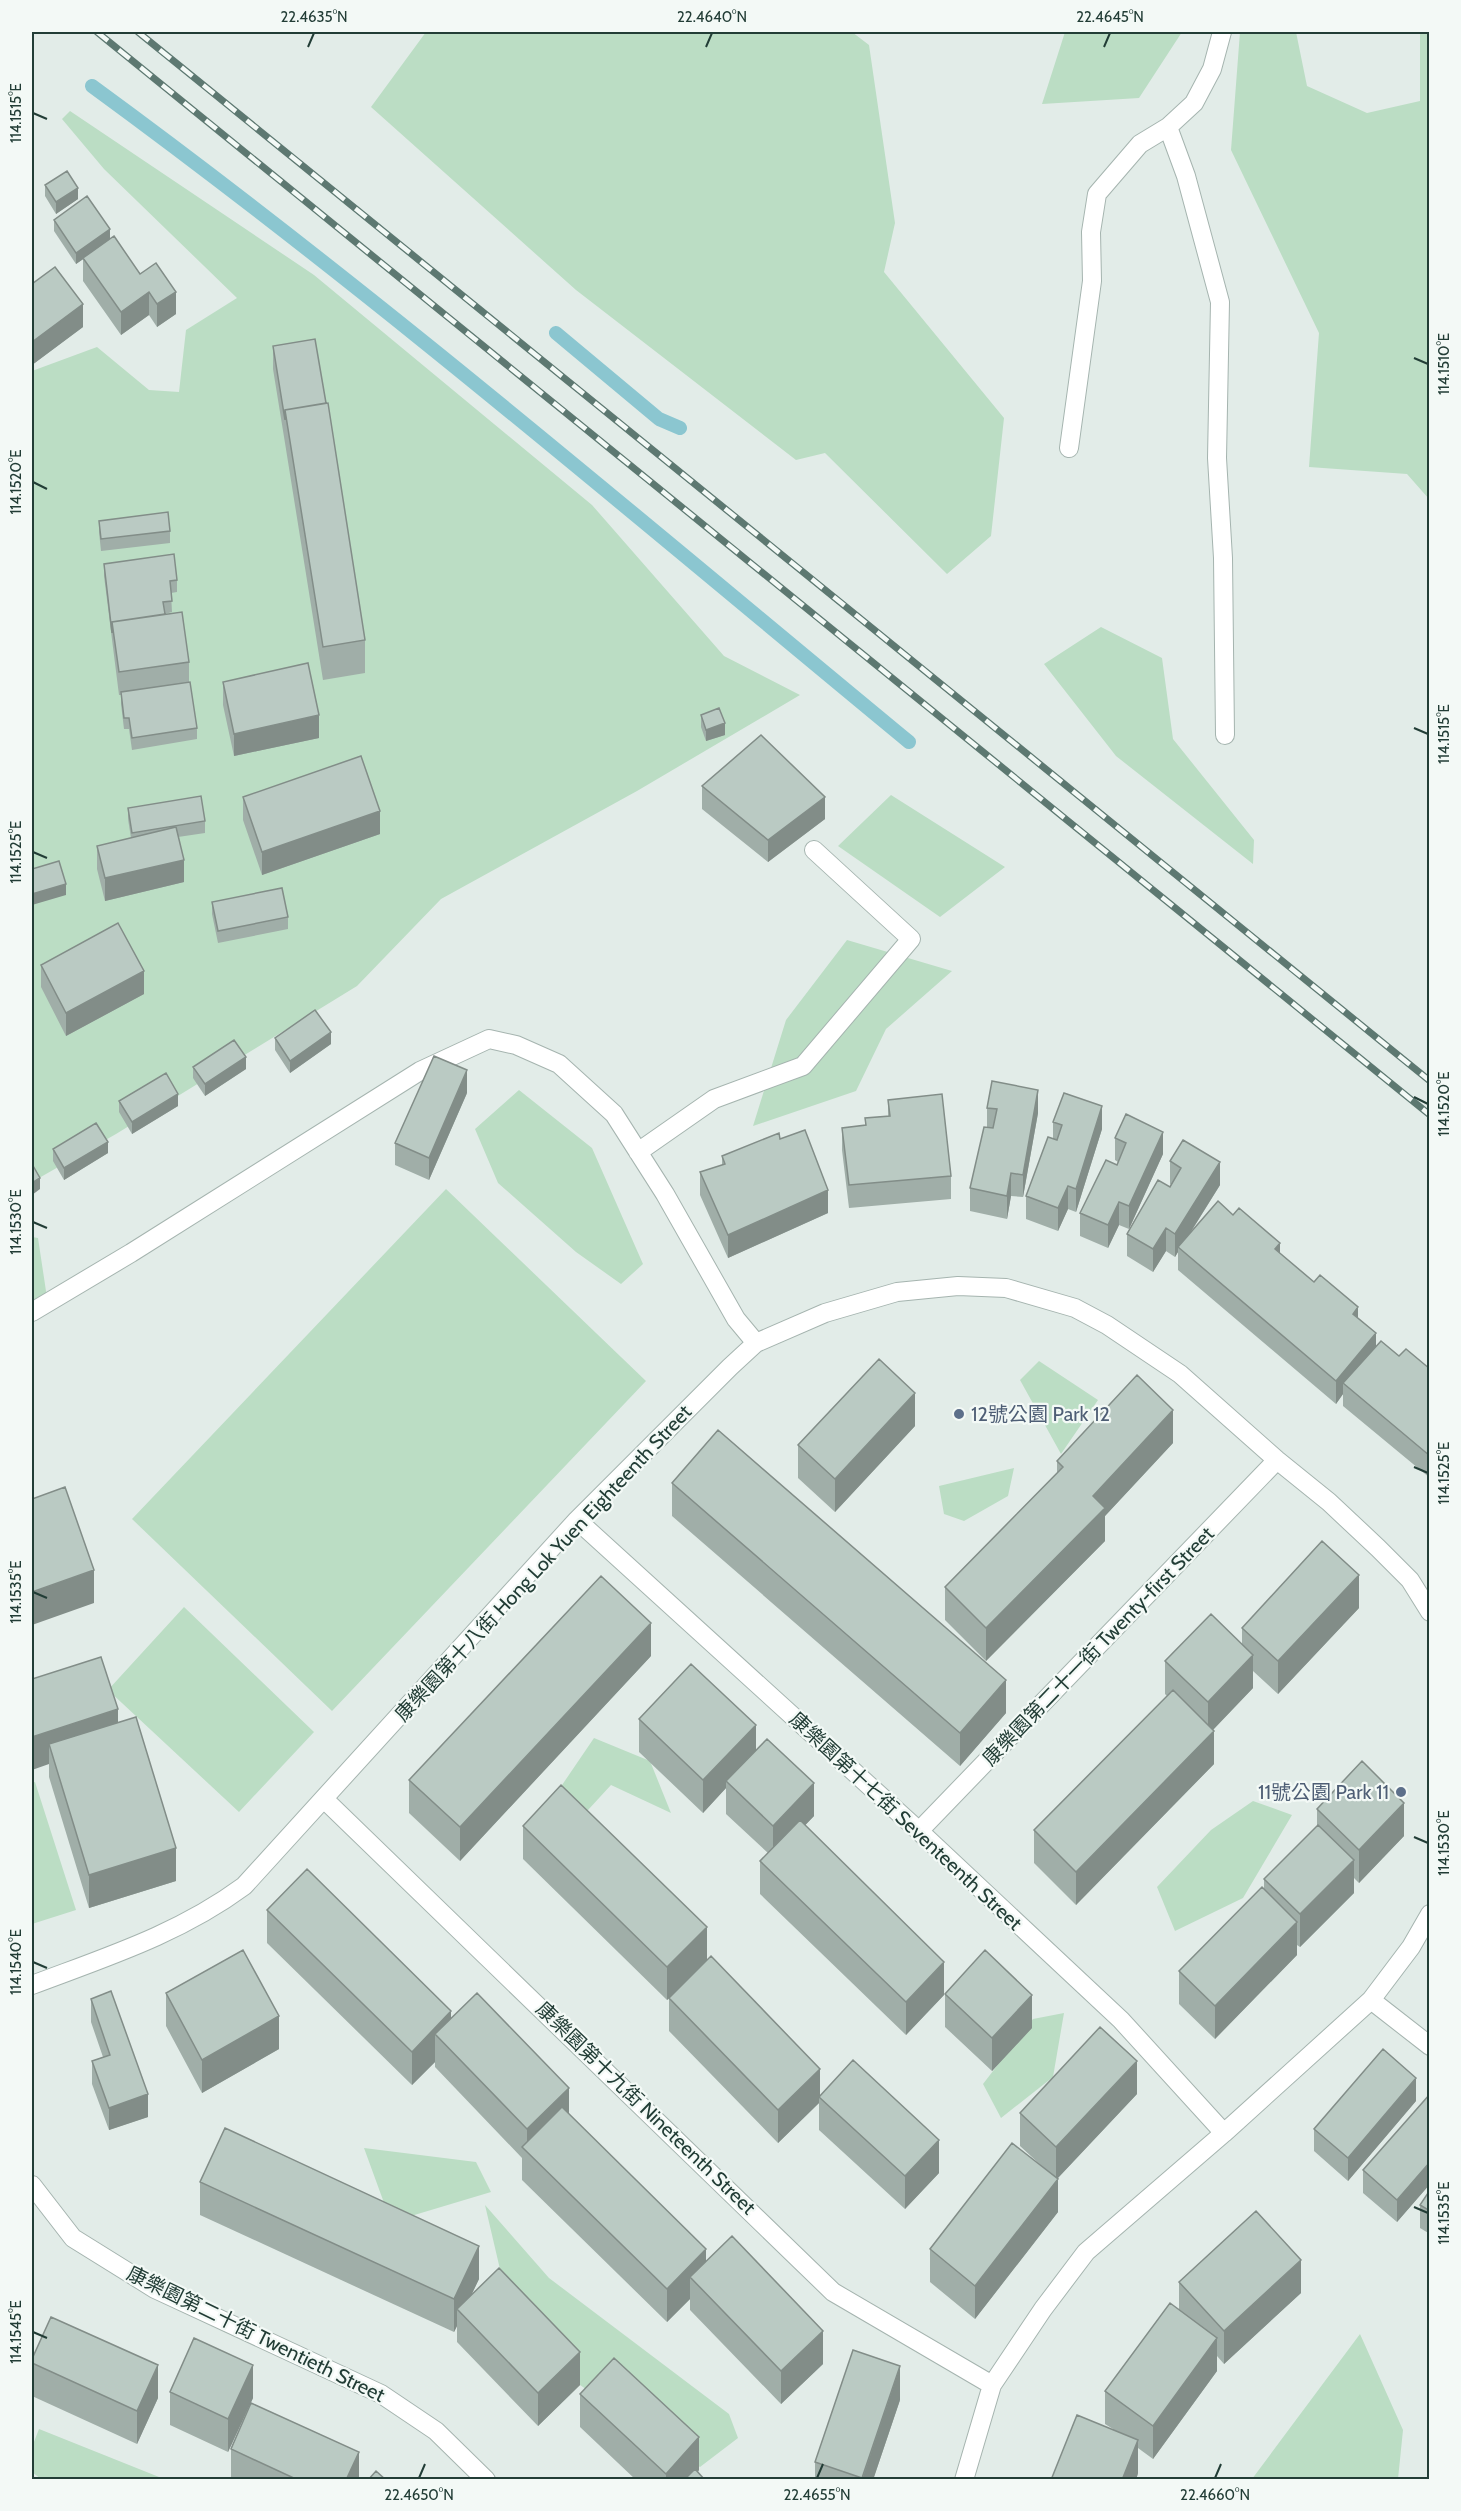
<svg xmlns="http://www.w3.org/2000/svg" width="1461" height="2511" viewBox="0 0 1461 2511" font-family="Cabin,'Noto Sans TC',sans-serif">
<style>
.green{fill:#bbddc4}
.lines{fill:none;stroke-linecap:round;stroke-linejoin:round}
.stream{stroke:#8bc6d0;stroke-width:14}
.minor-casing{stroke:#a5b4af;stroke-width:20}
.minor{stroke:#fff;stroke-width:18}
.rail-casing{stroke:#5d7871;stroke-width:7}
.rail{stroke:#f3f9f6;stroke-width:4.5;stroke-dasharray:14;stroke-linecap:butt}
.wall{fill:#a0aea8}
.shaded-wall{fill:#828d88}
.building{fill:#bacac3;stroke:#828d88;stroke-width:1.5}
.ticks{fill:none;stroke:#223d36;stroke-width:2}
.service-dot{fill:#5c6f8a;stroke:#f3f9f6;stroke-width:2}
.labels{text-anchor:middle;stroke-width:4.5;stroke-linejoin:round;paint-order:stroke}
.service-label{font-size:20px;fill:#4e5e75;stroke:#f3f9f6;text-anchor:start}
.street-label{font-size:20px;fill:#223d36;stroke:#f3f9f6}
.neatline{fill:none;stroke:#223d36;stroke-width:2}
.ticks-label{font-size:15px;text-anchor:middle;fill:#223d36}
</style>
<rect width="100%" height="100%" fill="#e2ece8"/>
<path class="green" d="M426,32H852L869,45L895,223L884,272L1004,418L991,536L947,574L825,453L796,460L576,290L371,107Z
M1065,32H1182L1139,98L1042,104Z
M1240,32H1296L1307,86L1367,113L1420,101V32H1429V499L1407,474L1309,467L1319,333L1231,150Z
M70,111L314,275L592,505L724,656L800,695L637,791L441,899L357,986L116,1134L32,1182V371L97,347L149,390L179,392L186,330L237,298L104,169L62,119Z
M1101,627L1162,658L1173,739L1254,840L1253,864L1116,756L1044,664Z
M891,795L1005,867L940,917L838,846Z
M847,940L952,971L886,1029L856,1091L753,1126L786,1020Z
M519,1090L592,1148L643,1264L621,1284L576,1252L498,1183L475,1129Z
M446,1189L646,1381L332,1711L132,1519Z
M32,1237L38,1238L49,1311L32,1315Z
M1039,1361L1098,1400L1061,1454L1020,1380Z
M1014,1468L1008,1496L964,1521L944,1514L939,1486Z
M184,1607L314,1732L239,1812L108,1690Z
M594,1738L650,1761L671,1813L611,1785L577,1822L543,1813Z
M35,1782L76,1910L32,1924V1783Z
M1253,1801L1292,1815L1243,1898L1175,1931L1157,1887L1211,1830Z
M1064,2013L1053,2077L1001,2118L983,2084L1033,2019Z
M364,2148L476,2162L491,2192L391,2222Z
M485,2205L549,2278L729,2414L738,2438L700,2467L517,2342Z
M1360,2334L1403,2430L1398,2479H1252Z
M39,2429L164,2479H41L32,2472V2447Z"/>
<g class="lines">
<path class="stream" d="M92,86C374,292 640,520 909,742
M556,333L659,419L680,428"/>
<defs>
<path id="minor" d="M1168,127L1186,176L1220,302L1217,458L1223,558L1225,735
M1069,448L1092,281L1091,232L1097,194L1140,144L1168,127L1194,103L1212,69L1222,32
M638,1152L714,1099L803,1066L911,939L814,850
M32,1312L131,1253L420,1071L489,1039L516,1045L559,1064L614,1114L665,1194L736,1319L756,1343
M577,1520L919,1831L1121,2020L1224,2133
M324,1799L833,2292L992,2385
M919,1831L1277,1460
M32,1985C106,1957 179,1934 244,1886L577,1520L730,1367L756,1343L825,1313L897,1292L958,1286L1006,1288L1075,1308L1107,1325L1180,1374L1277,1460L1329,1502L1378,1548L1410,1580L1430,1612
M1371,2000L1430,2046
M32,2185L73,2238L155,2289L381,2394L436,2431L486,2480
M964,2480L992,2385L1043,2309L1086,2252L1224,2133L1371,2000L1411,1947L1430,1914"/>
</defs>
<use href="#minor" class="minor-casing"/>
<use href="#minor" class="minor"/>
<defs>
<path id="rail" d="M97,32L1430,1115
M138,32L1430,1081"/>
</defs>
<use href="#rail" class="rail-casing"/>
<use href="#rail" class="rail"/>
</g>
<path class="wall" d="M45,185L78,199L56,214L45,196Z
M54,220L110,239L176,314L157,327L149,315L121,335L83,281V259L76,264L54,231Z
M32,284L83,327L32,365Z
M273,346L326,403L365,640V673L323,680L285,443L273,369Z
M99,521L170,531V543L101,551L99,532Z
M104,564L177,580V592L171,593L172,612L165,614L189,662V682L197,728V739L132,750L129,729H124L121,704V695H119L104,576Z
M223,682L319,738L234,756L223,705Z
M701,715L725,735L706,741L701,727Z
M702,786L825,819L768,862L702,809Z
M243,797L380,834L262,875L243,820Z
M128,808L205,821V833L178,837L184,882L105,901L97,869V846L131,838L128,819Z
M212,902L288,917V929L218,943L212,914Z
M41,965L144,994L66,1036L41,987Z
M275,1038L331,1044L290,1073L275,1050Z
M193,1067L246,1069L205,1096L193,1078Z
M467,1093L429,1180L395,1165V1143Z
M888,1100L951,1176V1199L849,1208L842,1150V1128L865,1125V1118L888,1116Z
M119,1101L178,1106L132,1134L119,1112Z
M987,1108L1038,1113L1023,1197L1011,1196L1007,1219L970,1211V1188L987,1127Z
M1053,1122L1102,1129L1076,1212L1068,1209L1058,1231L1026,1219V1196L1053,1138Z
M1115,1138L1163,1154L1129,1229L1119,1225L1108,1248L1080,1236V1213L1117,1165L1118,1162L1115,1160Z
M780,1139L828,1213L728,1258L700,1195V1172L722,1165V1156Z
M53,1149L108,1153L64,1180L53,1161Z
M1170,1161L1220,1185L1189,1235L1233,1215L1358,1318L1376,1347L1430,1369V1478L1343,1406V1394L1336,1404L1178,1270V1252L1175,1257L1166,1251L1153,1272L1127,1256V1234L1171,1185L1170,1184Z
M915,1426L835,1512L798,1478V1445Z
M1173,1443L1105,1516V1541L986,1661L945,1620V1587L1057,1473V1461Z
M672,1483L1006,1713L960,1766L672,1516Z
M1359,1608L1278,1694L1253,1671V1688L1213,1730L1214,1764L1076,1905L1034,1863V1830L1167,1696L1165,1694V1661L1242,1645V1628Z
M651,1656L460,1861L409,1813V1780Z
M32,1679L118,1722L176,1881L89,1908L49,1777V1764Z
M639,1719L756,1750L814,1816L805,1825L944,1995L906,2035L760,1894V1861L768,1853L726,1814V1788L703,1813L639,1752Z
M1317,1809L1404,1836L1359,1883L1354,1878V1893L1300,1947L1297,1945V1955L1215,2039L1179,2004V1971L1264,1890V1879L1317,1826Z
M523,1826L707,1960L693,1975L820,2096L939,2173L905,2209L819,2130V2103L778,2143L669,2031V1999L667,2000L523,1859Z
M267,1910L451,2018L569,2114L706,2261L823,2364L781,2404L690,2310V2299L667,2322L522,2180V2158L435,2067V2062L412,2085L267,1943Z
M166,1993L279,2049L202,2093L166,2026Z
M945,1994L1032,2028L992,2071L945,2027Z
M91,1999L148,2117L109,2130L92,2084V2061L103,2057L91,2022Z
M1137,2094L1057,2179L1058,2212L975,2319L930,2282V2249L1045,2169L1020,2146V2113Z
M1430,2094V2184L1397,2222L1363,2193V2170Z
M1416,2101L1348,2181L1314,2151V2129Z
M200,2182L479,2279L471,2295L580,2385L538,2426L457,2342V2326L454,2332L200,2215Z
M1430,2190V2234L1420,2228V2205Z
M1179,2282L1301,2293L1224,2364L1217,2356V2371L1153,2459L1138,2448V2473L1136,2480H1051L1113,2429L1105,2424V2391L1179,2310Z
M32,2359L158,2398L137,2444L32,2396Z
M170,2392L253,2398L228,2452L170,2425Z
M580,2394L699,2470L698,2472L705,2480H636L580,2427Z
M900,2400L873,2480H815V2462Z
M231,2449L359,2480H231Z"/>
<path class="shaded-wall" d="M78,188V199L56,214V202Z
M110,229V241L76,264V253Z
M149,292V315L121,335V312Z
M176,292V314L157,327V304Z
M83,304V327L32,365V342Z
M319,715V738L234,756V734Z
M725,723V735L706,741V730Z
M825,797V819L768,862V840Z
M380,811V834L262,875V852Z
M184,860V882L105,901V878Z
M66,884V895L32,905V894Z
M144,971V994L66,1036V1013Z
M331,1032V1044L290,1073V1061Z
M246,1057V1069L205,1096V1084Z
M467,1070V1093L429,1180V1158Z
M1038,1090V1113L1023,1197V1175Z
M178,1094V1106L132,1134V1122Z
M1102,1106V1129L1076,1212V1189Z
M1163,1132V1154L1129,1229V1206Z
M108,1142V1153L64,1180V1168Z
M1220,1162V1185L1180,1249L1178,1247V1252L1175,1257V1234Z
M1011,1173V1196L1007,1219V1196Z
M40,1178V1189L32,1195V1183Z
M1068,1186V1209L1058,1231V1208Z
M828,1190V1213L728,1258V1235Z
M1119,1202V1225L1108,1248V1225Z
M1166,1228V1251L1153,1272V1249Z
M1280,1243V1266L1275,1249Z
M1358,1307V1330L1353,1314Z
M1376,1333V1355L1343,1383V1394L1336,1404V1381Z
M915,1393V1426L835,1512V1479Z
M1173,1410V1443L1105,1516V1541L986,1661V1628L1093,1496Z
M94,1570V1603L32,1625V1592Z
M1359,1575V1608L1278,1694V1661Z
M651,1623V1656L460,1861V1827Z
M1253,1655V1688L1208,1735V1702Z
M1006,1680V1713L960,1766V1733Z
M118,1709V1742L49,1744V1764L32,1770V1737Z
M756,1725V1758L726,1781V1788L703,1813V1780Z
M1214,1731V1764L1076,1905V1872Z
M814,1783V1816L773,1859V1826Z
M1404,1803V1836L1359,1883V1850Z
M176,1848V1881L89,1908V1875Z
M1354,1860V1893L1300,1947V1914Z
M1297,1922V1955L1215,2039V2006Z
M707,1927V1960L667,2000V1967Z
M944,1962V1995L906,2035V2002Z
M1032,1995V2028L992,2071V2038Z
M451,2011V2044L435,2034V2062L412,2085V2052Z
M279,2016V2049L202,2093V2060Z
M1137,2061V2094L1056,2180V2147Z
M820,2069V2098L819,2097V2103L778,2143V2110Z
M1416,2078V2101L1348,2181V2158Z
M569,2088V2121L527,2152V2129Z
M148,2094V2117L109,2130V2108Z
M939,2140V2173L905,2209V2176Z
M1430,2162V2184L1397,2222V2200Z
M1058,2179V2212L975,2319V2286Z
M479,2246V2279L462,2315L457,2309V2326L454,2332V2299Z
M706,2249V2282L690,2277V2299L667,2322V2289Z
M1301,2260V2293L1224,2364V2331Z
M823,2331V2364L781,2404V2371Z
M1217,2338V2371L1153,2459V2426Z
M580,2352V2385L538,2426V2393Z
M158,2365V2398L137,2444V2411Z
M253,2365V2398L228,2452V2419Z
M900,2366V2400L873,2480H862Z
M699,2437V2470L691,2480H666V2474Z
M1138,2440V2473L1136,2480H1122Z
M359,2452V2480H346Z"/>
<path class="building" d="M67,171L78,188L56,202L45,185Z
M87,196L110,229L76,253L54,220Z
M114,236L140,274L156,263L176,292L157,304L149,292L121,312L83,258Z
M55,267L83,304L32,342V284Z
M315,339L326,403L285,410V420L273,346Z
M328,403L365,640L323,647L285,410Z
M168,512L170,531L101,539L99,521Z
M174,554L177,580L170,581L172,601L163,602L165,614L112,622V633L104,564Z
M182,612L189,662L119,672L112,622Z
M308,663L319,715L234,734L223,682Z
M190,682L197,728L132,738L129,718H124L121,692Z
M719,708L725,723L706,730L701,715Z
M761,735L825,797L768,840L702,786Z
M361,756L380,811L262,852L243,797Z
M201,796L205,821L132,833L128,808Z
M176,827L184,860L105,878L97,846Z
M59,861L66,884L32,894V869Z
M282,888L288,917L218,931L212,902Z
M118,923L144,971L66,1013L41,965Z
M315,1010L331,1032L290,1061L275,1038Z
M234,1040L246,1057L205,1084L193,1067Z
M434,1056L467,1070L429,1158L395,1143Z
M166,1073L178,1094L132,1122L119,1101Z
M992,1081L1038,1090L1023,1175L1011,1173L1007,1196L970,1188L984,1127L993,1128L997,1109L987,1108Z
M1064,1093L1102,1106L1076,1189L1068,1186L1058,1208L1026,1196L1048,1137L1057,1140L1062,1125L1053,1122Z
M942,1094L951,1176L849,1185L842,1128L866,1125L865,1118L890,1116L888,1100Z
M1126,1114L1163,1132L1129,1206L1119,1202L1108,1225L1080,1213L1106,1160L1117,1165L1126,1143L1115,1138Z
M96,1123L108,1142L64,1168L53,1149Z
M805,1130L828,1190L728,1235L700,1172L725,1164L722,1156L779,1133L780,1139Z
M1183,1140L1220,1162L1175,1234L1166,1228L1153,1249L1127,1234L1158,1180L1170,1187L1181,1168L1170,1161Z
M32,1164L40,1178L32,1183Z
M1218,1201L1233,1215L1239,1208L1280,1243L1275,1249L1314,1282L1320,1275L1358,1307L1353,1314L1376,1333L1336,1381L1178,1247Z
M1381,1341L1399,1356L1406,1349L1430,1369V1456L1343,1383Z
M879,1359L915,1393L835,1479L798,1445Z
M1137,1375L1173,1410L1093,1496L1105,1508L986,1628L945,1587L1063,1467L1057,1461Z
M718,1430L1006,1680L960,1733L672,1483Z
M65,1487L94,1570L32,1592V1499Z
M1322,1541L1359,1575L1278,1661L1242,1628Z
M601,1576L651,1623L460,1827L409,1780Z
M1211,1614L1253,1655L1208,1702L1165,1661Z
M101,1657L118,1709L32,1737V1679Z
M691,1664L756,1725L703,1780L639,1719Z
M1173,1690L1214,1731L1076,1872L1034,1830Z
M136,1717L176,1848L89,1875L49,1744Z
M767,1739L814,1783L773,1826L726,1781Z
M1362,1761L1404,1803L1359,1850L1317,1809Z
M561,1785L707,1927L667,1967L523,1826Z
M800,1820L944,1962L906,2002L760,1861Z
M1318,1825L1354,1860L1300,1914L1264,1879Z
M307,1869L451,2011L412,2052L267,1910Z
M1262,1887L1297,1922L1215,2006L1179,1971Z
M243,1950L279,2016L202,2060L166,1993Z
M985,1950L1032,1995L992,2038L945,1994Z
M711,1956L820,2069L778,2110L669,1998Z
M111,1991L148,2094L109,2108L92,2061L110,2055L91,1999Z
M477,1993L569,2088L527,2129L435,2034Z
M1100,2027L1137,2061L1056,2147L1020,2113Z
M1383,2049L1416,2078L1348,2158L1314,2129Z
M853,2060L939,2140L905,2176L819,2097Z
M1430,2094V2162L1397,2200L1363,2170Z
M562,2107L706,2249L667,2289L522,2147Z
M225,2128L479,2246L454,2299L200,2182Z
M1012,2143L1058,2179L975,2286L930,2249Z
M1430,2190V2211L1420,2205Z
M1256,2211L1301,2260L1224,2331L1179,2282Z
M732,2236L823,2331L781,2371L690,2277Z
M499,2268L580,2352L538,2393L457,2309Z
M1170,2303L1217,2338L1153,2426L1105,2391Z
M51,2317L158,2365L137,2411L32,2363V2359Z
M194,2338L253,2365L228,2419L170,2392Z
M853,2350L900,2366L862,2478L815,2462Z
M614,2358L699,2437L666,2474L580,2394Z
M251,2403L359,2452L346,2480H298L231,2449Z
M1077,2415L1138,2440L1122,2480H1051Z
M695,2469L705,2480H684Z
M376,2471L386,2480H368Z"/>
<path class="ticks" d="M308,47L314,33M706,47L712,33M1104,47L1110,33M33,113L47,119M1414,358L1428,364M33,482L47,489M1414,728L1428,734M33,852L47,858M1414,1097L1428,1104M33,1222L47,1228M1414,1467L1428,1473M33,1592L47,1598M1414,1837L1428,1843M33,1962L47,1968M1414,2207L1428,2213M33,2332L47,2338M419,2478L425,2464M817,2478L823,2464M1215,2478L1221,2464"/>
<g class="service-dot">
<circle cx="959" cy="1414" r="6"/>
<circle cx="1401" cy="1792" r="6"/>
</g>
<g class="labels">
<g class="service-label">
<text x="971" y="1421">12號公園 Park 12</text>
<text x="1389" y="1799" text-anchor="end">11號公園 Park 11</text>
</g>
<g class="street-label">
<text transform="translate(543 1563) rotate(-47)" y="7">康樂園第十八街 Hong Lok Yuen Eighteenth Street</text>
<text transform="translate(1098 1646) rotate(-46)" y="7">康樂園第二十一街 Twenty-first Street</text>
<text transform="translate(906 1821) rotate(43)" y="7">康樂園第十七街 Seventeenth Street</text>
<text transform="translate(646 2108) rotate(44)" y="7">康樂園第十九街 Nineteenth Street</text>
<text transform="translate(256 2334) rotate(26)" y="7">康樂園第二十街 Twentieth Street</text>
</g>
</g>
<rect width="1461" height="2511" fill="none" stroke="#f3f9f6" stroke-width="66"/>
<rect x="33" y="33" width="1395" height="2445" class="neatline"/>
<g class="ticks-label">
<text x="314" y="22">22.4635°N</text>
<text x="712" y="22">22.4640°N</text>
<text x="1110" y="22">22.4645°N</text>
<text transform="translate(16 113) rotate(-90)" y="5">114.1515°E</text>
<text transform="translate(1444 364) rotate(-90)" y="5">114.1510°E</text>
<text transform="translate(16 482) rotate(-90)" y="5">114.1520°E</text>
<text transform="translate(1444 734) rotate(-90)" y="5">114.1515°E</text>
<text transform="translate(16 852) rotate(-90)" y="5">114.1525°E</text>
<text transform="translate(1444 1104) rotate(-90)" y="5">114.1520°E</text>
<text transform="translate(16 1222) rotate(-90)" y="5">114.1530°E</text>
<text transform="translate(1444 1473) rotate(-90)" y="5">114.1525°E</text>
<text transform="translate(16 1592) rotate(-90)" y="5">114.1535°E</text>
<text transform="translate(1444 1843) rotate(-90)" y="5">114.1530°E</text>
<text transform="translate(16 1962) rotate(-90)" y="5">114.1540°E</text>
<text transform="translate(1444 2213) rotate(-90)" y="5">114.1535°E</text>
<text transform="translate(16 2332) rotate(-90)" y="5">114.1545°E</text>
<text x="419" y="2500">22.4650°N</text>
<text x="817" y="2500">22.4655°N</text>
<text x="1215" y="2500">22.4660°N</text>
</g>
</svg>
